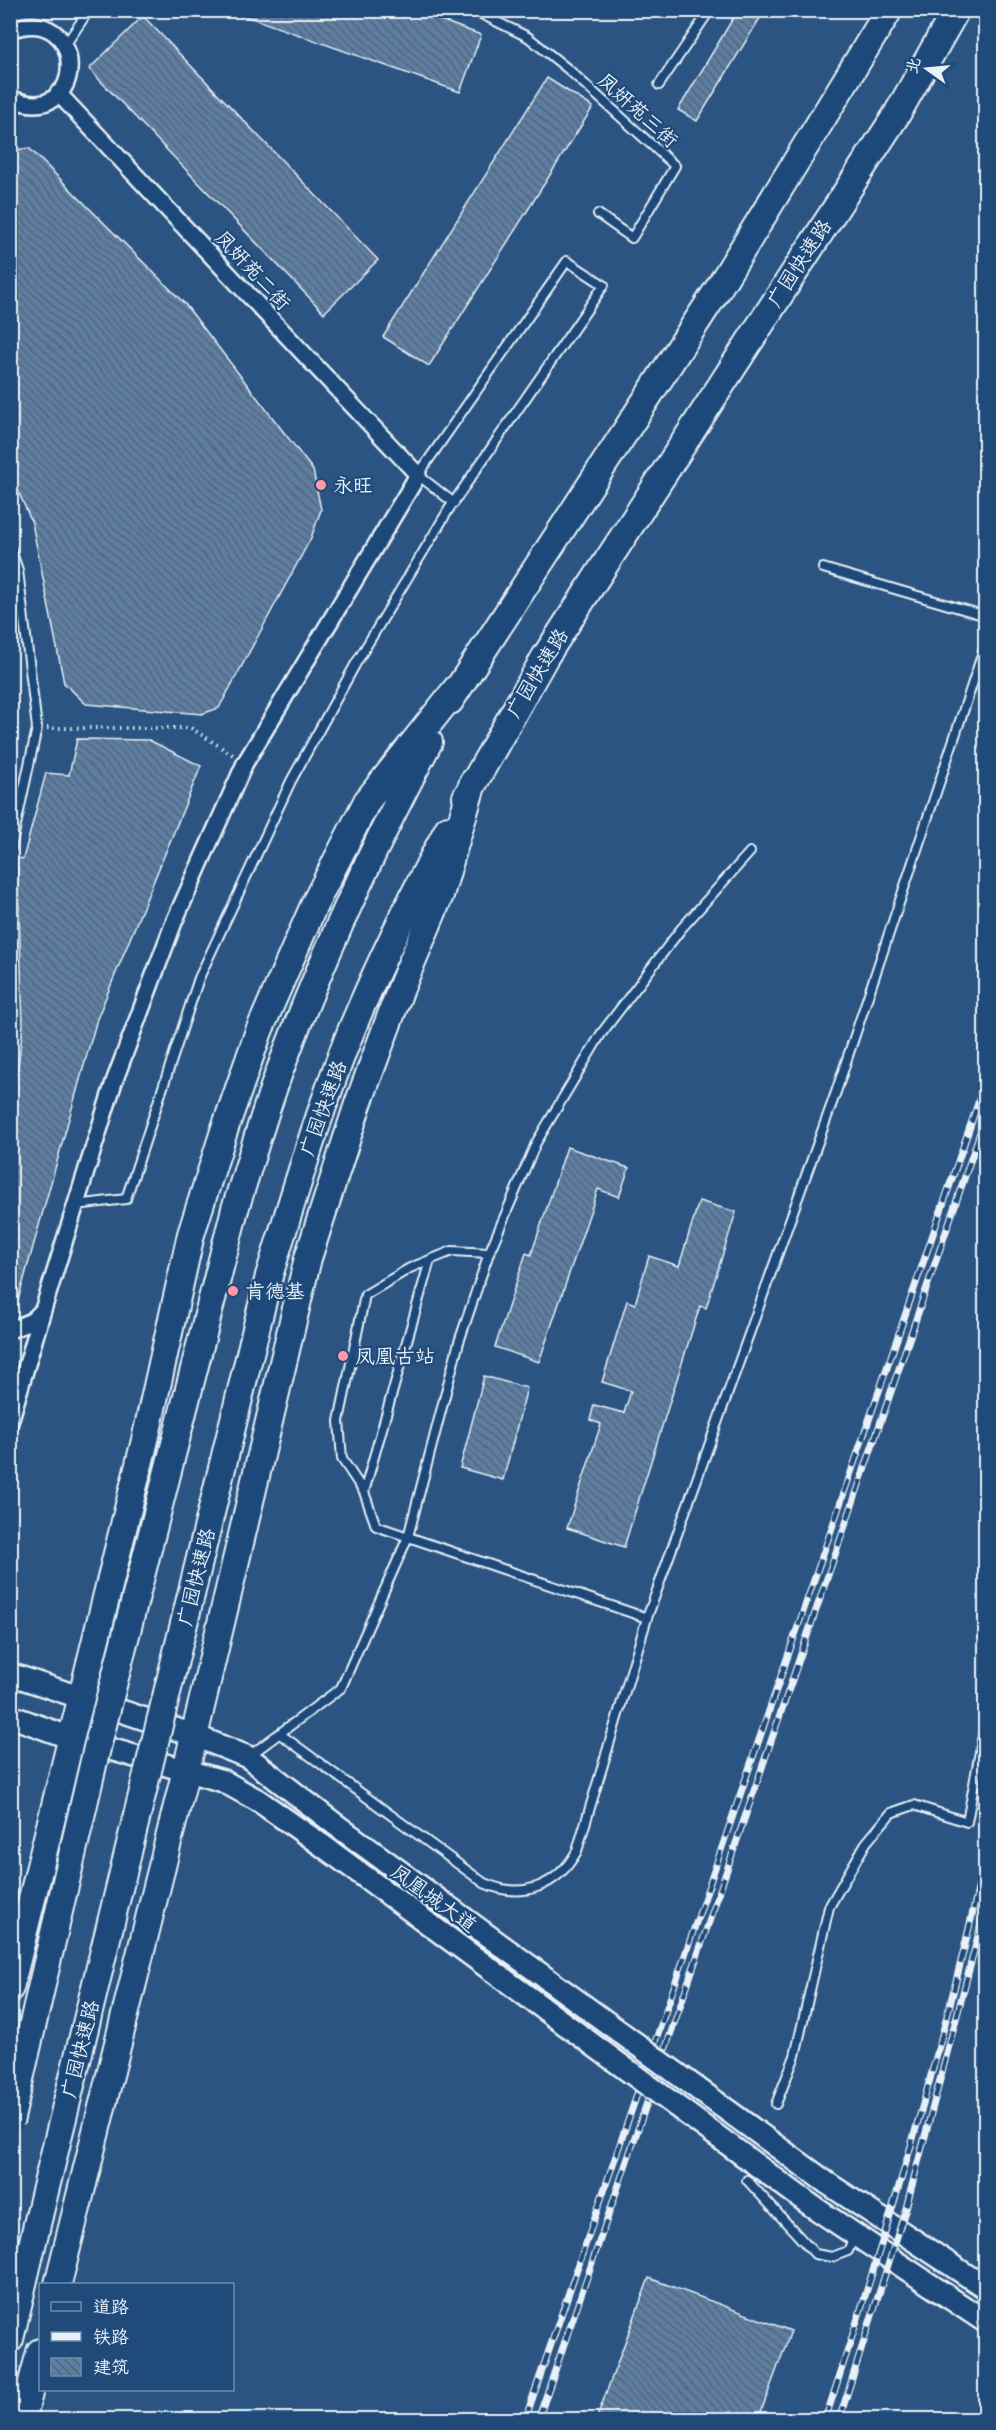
<svg xmlns="http://www.w3.org/2000/svg" width="996" height="2430" viewBox="0 0 996 2430" font-family="Dekko,'LXGW WenKai TC',sans-serif">
<style>
.building{fill:url(#building-back-hatch);stroke:#e8f1f8;stroke-width:1.5}
.lines{fill:none;stroke-linecap:round;stroke-linejoin:round}
.service-casing{stroke:#e8f1f8;stroke-width:12}
.minor-casing{stroke:#e8f1f8;stroke-width:20}
.secondary-casing{stroke:#e8f1f8;stroke-width:26}
.trunk-casing{stroke:#e8f1f8;stroke-width:30}
.path{stroke:#e8f1f8;stroke-width:4;stroke-dasharray:1.5 4.5;stroke-linecap:butt}
.service{stroke:#1f4a7a;stroke-width:8}
.minor{stroke:#1f4a7a;stroke-width:15}
.secondary{stroke:#1f4a7a;stroke-width:21}
.trunk{stroke:#1f4a7a;stroke-width:26}
.rail-casing{stroke:#e8f1f8;stroke-width:7}
.rail{stroke:#1f4a7a;stroke-width:4.5;stroke-dasharray:14;stroke-linecap:butt}
.secondary-bridge-casing{stroke:#e8f1f8;stroke-width:26;stroke-linecap:butt}
.trunk-bridge-casing{stroke:#e8f1f8;stroke-width:30;stroke-linecap:butt}
.secondary-bridge{stroke:#1f4a7a;stroke-width:21}
.trunk-bridge{stroke:#1f4a7a;stroke-width:26}
.poi-dot{fill:#ff9aa2;stroke:#1f4a7a;stroke-width:2}
.labels{text-anchor:middle;stroke-width:4.5;stroke-linejoin:round;paint-order:stroke}
.street-label{font-size:20px;fill:#e8f1f8;stroke:#1f4a7a}
.poi-label{font-size:20px;fill:#e8f1f8;stroke:#1f4a7a;text-anchor:start}
</style>
<defs>
<pattern id="building-back-hatch" width="6" height="6" patternUnits="userSpaceOnUse" patternTransform="scale(1.5)"><rect width="6" height="6" fill="#5d7da1"/><path d="M-1 5l2 2M0 0l6 6M5-1l2 2" fill="none" stroke="#53657a"/></pattern>
</defs>
<rect width="100%" height="100%" fill="#2b5482"/>
<filter id="ink" filterUnits="userSpaceOnUse"><feTurbulence type="fractalNoise" baseFrequency=".0167" numOctaves="2"/><feDisplacementMap in="SourceGraphic" scale="12" xChannelSelector="R" yChannelSelector="G"/><feConvolveMatrix kernelMatrix="1 2 1 2 8 2 1 2 1" color-interpolation-filters="sRGB"/></filter>
<g filter="url(#ink)">
<path class="building" d="M238,10H413L481,35L460,92L237,13Z
M738,10H765L697,121L678,110Z
M143,16L378,260L324,313L89,69Z
M547,78L593,107L429,366L383,337Z
M29,148L185,304L313,470L321,510L311,538L219,708L202,714L86,704L64,683L32,523L10,472V151Z
M77,739L149,740L201,766L97,1019L15,1311H10V1133L23,1025L17,858L23,859L46,773L69,775Z
M567,1147L629,1168L619,1197L598,1189L539,1362L495,1347L526,1253L531,1255Z
M699,1201L736,1212L706,1308L700,1306L624,1547L567,1528L601,1424L590,1420L594,1405L624,1413L631,1391L602,1382L627,1301L635,1304L649,1256L679,1266Z
M484,1376L527,1388L503,1480L460,1468Z
M649,2278L791,2331L758,2420H596Z"/>
<g class="lines">
<defs>
<path id="service" d="M473,10L528,37L569,70L675,166L632,238L598,214
M66,44L89,10
M659,85L710,10
M10,547L18,570L37,728L10,853
M823,568L986,616
M10,978V1029
M76,1205L126,1199L199,978L291,781L355,665L449,509L604,285L567,261L418,475L454,503
M489,1253L452,1251L410,1268L365,1295L339,1421L342,1459L364,1492L376,1526L647,1618
M364,1492L430,1260
M280,1734L484,1883C522,1900 557,1887 577,1851L647,1618L836,1092L986,643
M249,1756L341,1688L408,1537L459,1342L489,1253L536,1143L601,1034L681,929L750,852
M776,2104L795,2056L829,1907L866,1843L891,1813L914,1805L967,1822L986,1719
M747,2180L815,2254L832,2257L848,2251L854,2237"/>
<path id="minor" d="M10,30C89,0 89,133 10,98
M10,1330L32,1321L43,1310L114,1082L174,922L245,763L418,475L58,93
M10,1422L43,1310"/>
<path id="secondary" d="M10,1674L193,1735L248,1757L336,1825
M10,1716L71,1738L223,1781L259,1801L323,1846
M827,2183L986,2288
M812,2206L986,2322"/>
<path id="trunk" d="M450,701L718,289L889,10
M466,797L545,657L897,114L956,10
M235,1209C250,1163 263,1116 280,1070C322,957 373,848 429,742
M269,1276C295,1192 320,1107 353,1026C381,959 414,893 448,829
M10,1988L145,1440L191,1234L225,1128L259,1031L315,903L367,801L457,688
M58,2284L186,1770L308,1258L358,1104L401,988L440,895L473,782
M10,2339L39,2216
M22,2420L40,2352"/>
</defs>
<use href="#service" class="service-casing"/>
<use href="#minor" class="minor-casing"/>
<use href="#secondary" class="secondary-casing"/>
<use href="#trunk" class="trunk-casing"/>
<path class="path" d="M47,728H191L233,755"/>
<use href="#service" class="service"/>
<use href="#minor" class="minor"/>
<use href="#secondary" class="secondary"/>
<use href="#trunk" class="trunk"/>
<defs>
<path id="rail" d="M525,2420L986,1080
M538,2420L986,1115
M825,2420C886,2234 945,2045 986,1853
M839,2420L906,2208L986,1906"/>
</defs>
<use href="#rail" class="rail-casing"/>
<use href="#rail" class="rail"/>
<defs>
<path id="secondary-bridge" d="M336,1825L827,2183
M323,1846L812,2206"/>
<path id="trunk-bridge" d="M10,2122L97,1748L235,1209
M39,2216L269,1276"/>
</defs>
<use href="#secondary-bridge" class="secondary-bridge-casing"/>
<use href="#trunk-bridge" class="trunk-bridge-casing"/>
<use href="#secondary-bridge" class="secondary-bridge"/>
<use href="#trunk-bridge" class="trunk-bridge"/>
</g>
</g>
<g class="poi-dot">
<circle cx="321" cy="485" r="6"/>
<circle cx="233" cy="1291" r="6"/>
<circle cx="343" cy="1356" r="6"/>
</g>
<g class="labels">
<g class="street-label">
<text transform="translate(638 110) rotate(42)" y="7">凤妍苑三街</text>
<text transform="translate(799 263) rotate(-57)" y="7">广园快速路</text>
<text transform="translate(253 270) rotate(47)" y="7">凤妍苑二街</text>
<text transform="translate(537 673) rotate(-59)" y="7">广园快速路</text>
<text transform="translate(323 1108) rotate(-70)" y="7">广园快速路</text>
<text transform="translate(196 1577) rotate(-76)" y="7">广园快速路</text>
<text transform="translate(434 1898) rotate(36)" y="7">凤凰城大道</text>
<text transform="translate(80 2049) rotate(-76)" y="7">广园快速路</text>
</g>
<g class="poi-label">
<text x="333" y="492">永旺</text>
<text x="245" y="1298">肯德基</text>
<text x="355" y="1363">凤凰古站</text>
</g>
</g>
<rect width="996" height="2430" fill="none" stroke="#1f4a7a" stroke-width="36"/>
<rect x="18" y="18" width="960" height="2394" fill="none" stroke="#e8f1f8" stroke-width="2" filter="url(#ink)"/>
<rect x="39" y="2283" width="195" height="108" fill="#1f4a7a" stroke="#6f8dac" stroke-width="1.5"/>
<rect x="51" y="2302" width="30" height="9" fill="#1f4a7a" stroke="#6f8dac" stroke-width="1.5"/>
<text x="93" y="2313" font-size="18" fill="#e8f1f8">道路</text>
<rect x="51" y="2332" width="30" height="9" fill="#e8f1f8" stroke="#6f8dac" stroke-width="1.5"/>
<text x="93" y="2343" font-size="18" fill="#e8f1f8">铁路</text>
<rect x="51" y="2358" width="30" height="18" fill="url(#building-back-hatch)" stroke="#6f8dac" stroke-width="1.5"/>
<text x="93" y="2373" font-size="18" fill="#e8f1f8">建筑</text>
<g transform="translate(927 69) rotate(285)" stroke="#1f4a7a" stroke-width="4.5" paint-order="stroke">
<path d="M0-4.5L10 22L0 15L-10 22Z" fill="#e8f1f8"/>
<text y="-9" font-size="16" font-weight="bold" text-anchor="middle" fill="#e8f1f8">北</text>
</g>
</svg>
